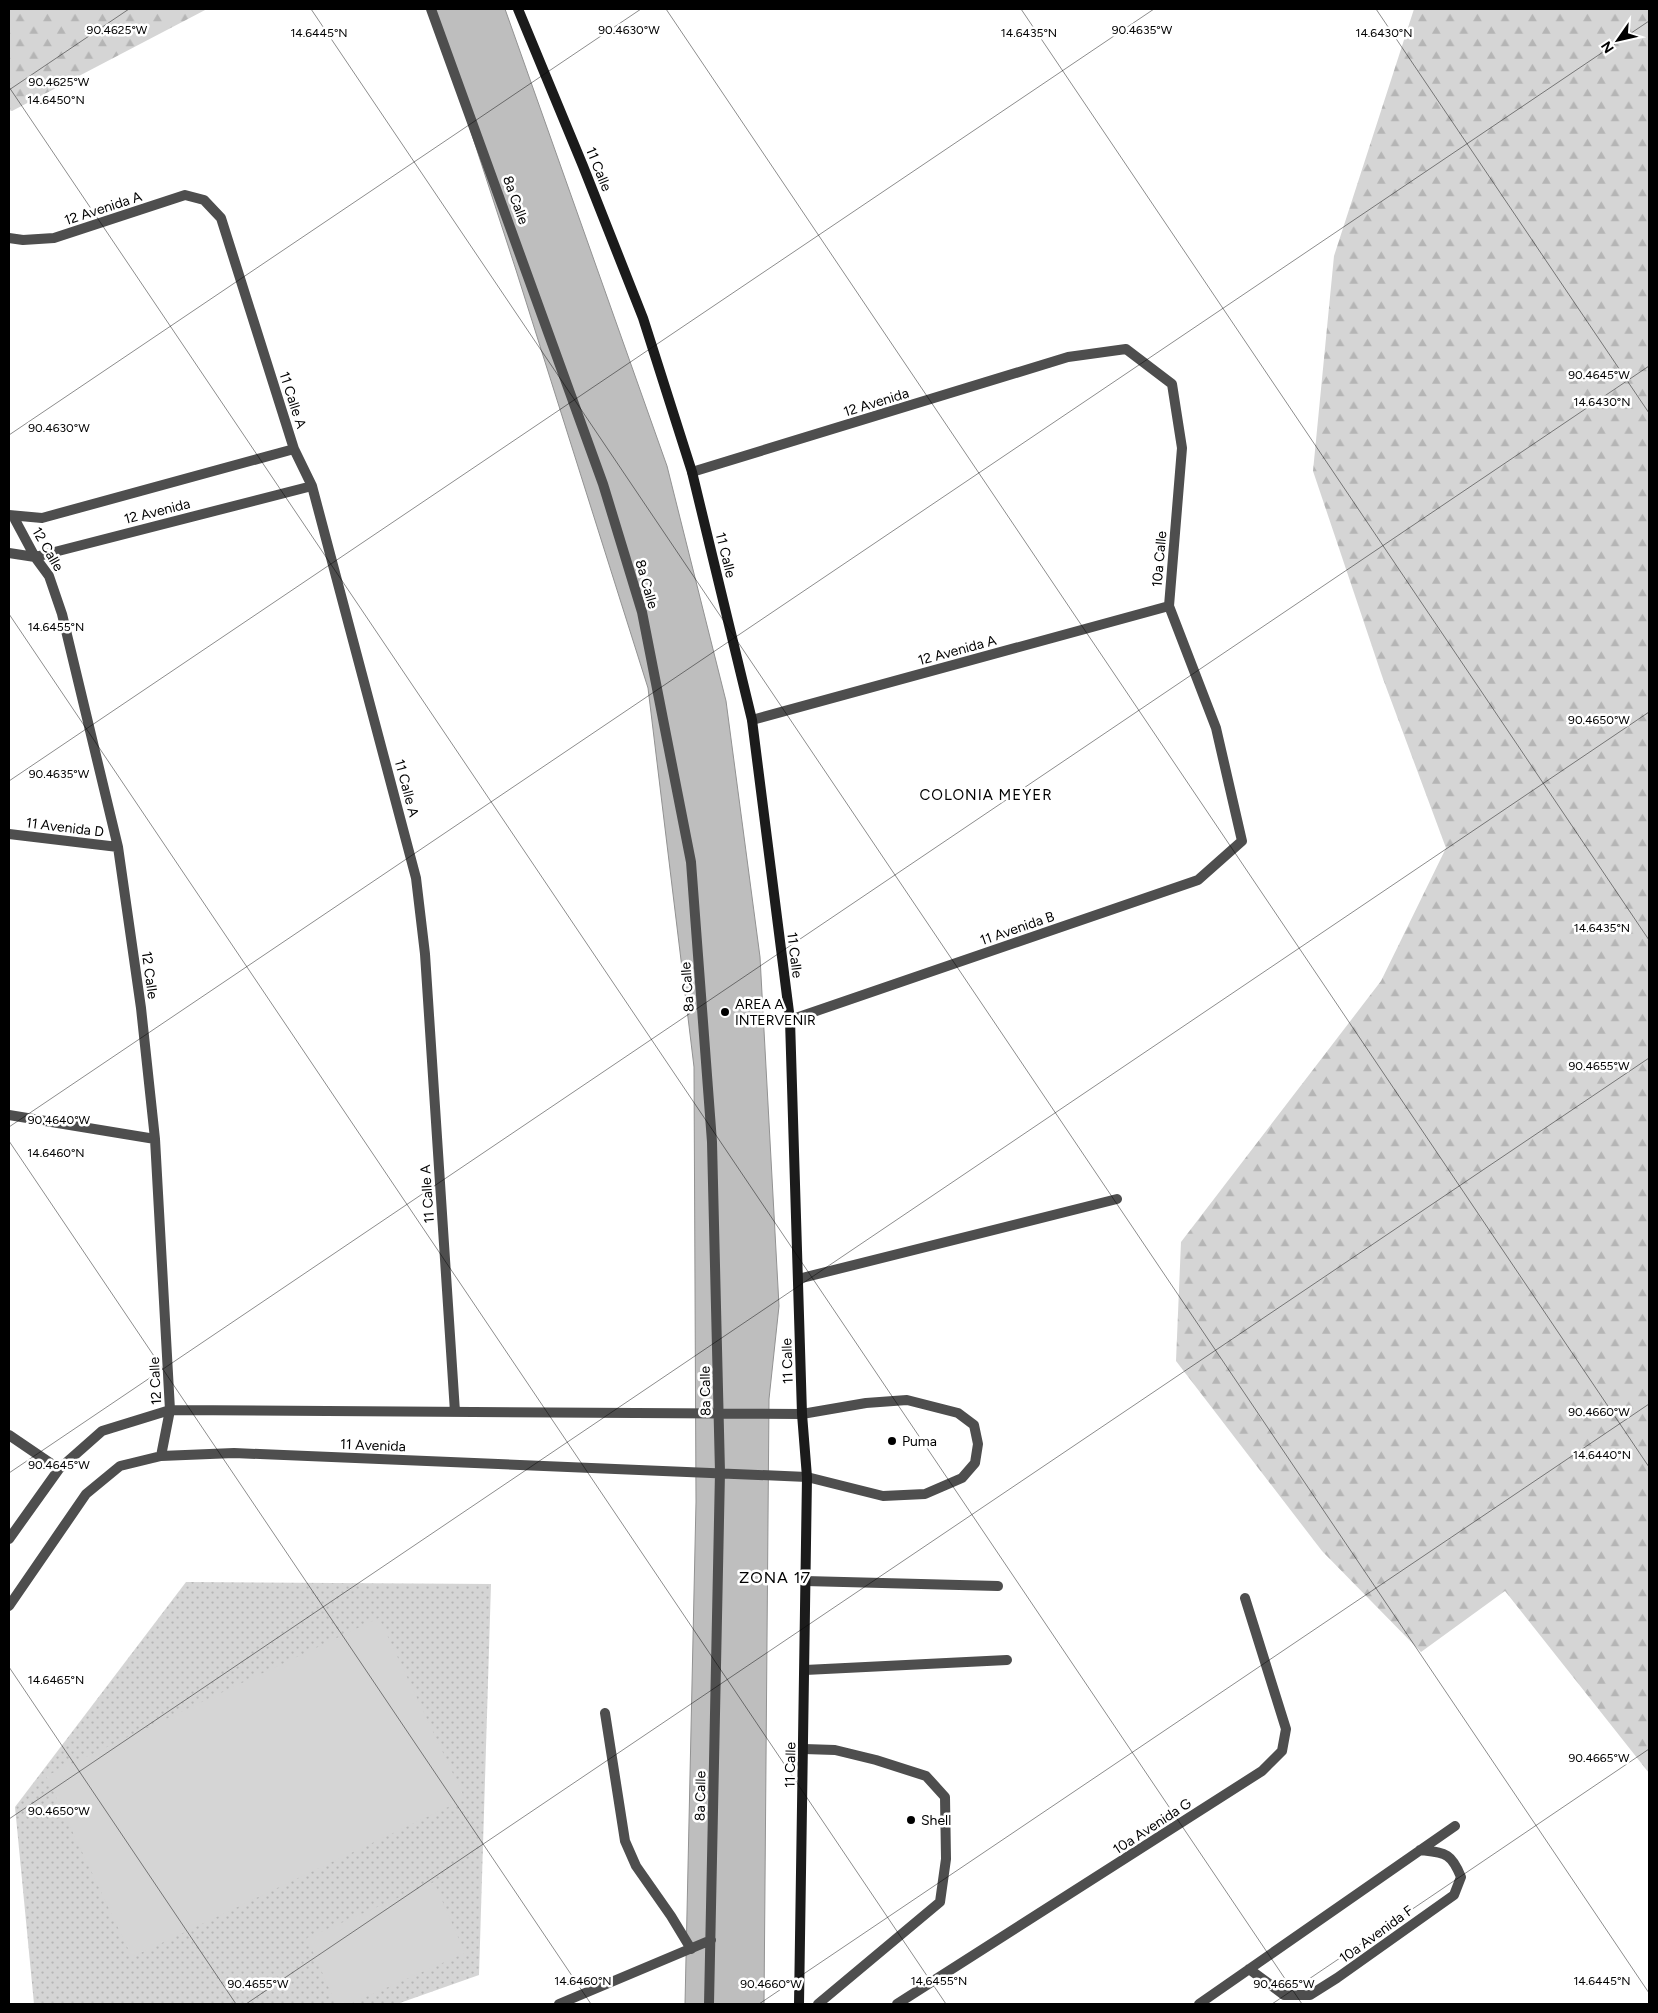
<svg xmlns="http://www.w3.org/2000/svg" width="1658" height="2013" viewBox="0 0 1658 2013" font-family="Figtree,sans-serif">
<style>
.forest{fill:url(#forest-firs)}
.park{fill:url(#park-dots)}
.garden{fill:#d5d5d5}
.building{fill:#bebebe;stroke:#929292}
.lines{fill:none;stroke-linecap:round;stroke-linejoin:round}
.lane{stroke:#4e4e4e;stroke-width:10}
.street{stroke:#4e4e4e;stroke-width:10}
.secondary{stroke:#1b1b1b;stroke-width:10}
.ticks{fill:none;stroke:#000;stroke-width:1;stroke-opacity:0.45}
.poi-dot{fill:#000;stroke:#fff;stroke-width:2}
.labels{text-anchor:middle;stroke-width:5;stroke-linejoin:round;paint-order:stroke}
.street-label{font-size:14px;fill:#000;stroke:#fff}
.poi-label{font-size:14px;fill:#000;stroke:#fff;text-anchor:start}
.neighbourhood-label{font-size:15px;letter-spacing:1px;fill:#000;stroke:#fff}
.quarter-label{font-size:16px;letter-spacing:1px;fill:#000;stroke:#fff}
.ticks-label{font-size:12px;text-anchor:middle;fill:#000;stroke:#fff;stroke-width:5;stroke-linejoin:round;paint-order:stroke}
</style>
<defs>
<pattern id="forest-firs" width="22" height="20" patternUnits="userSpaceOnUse" patternTransform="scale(1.25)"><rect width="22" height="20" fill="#d5d5d5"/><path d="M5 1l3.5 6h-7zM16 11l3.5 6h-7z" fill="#b5b5b5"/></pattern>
<pattern id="park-dots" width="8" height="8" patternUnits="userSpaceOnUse" patternTransform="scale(1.25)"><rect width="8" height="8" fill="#d5d5d5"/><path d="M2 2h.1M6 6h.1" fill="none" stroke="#b5b5b5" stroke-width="1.8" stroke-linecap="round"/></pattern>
</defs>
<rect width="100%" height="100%" fill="#fff"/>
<path class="forest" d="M9,9H207L12,111L9,110Z
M1414,9H1649V1773L1505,1591L1421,1652L1322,1551L1176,1361L1181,1242L1381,981L1446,848L1382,676L1313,471L1334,256Z"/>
<path class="park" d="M186,1582L491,1584L479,1975L397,2004H34L15,1807Z"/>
<path class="garden" d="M379,1618L465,1799L132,1957L46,1776Z
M434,1882L465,1953L350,2004H336L307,1938Z"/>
<path class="building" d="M431,9H505L667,466L726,701L760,957L779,1306L769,1399L764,2004H685L696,1502L694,1067L648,688L516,270Z"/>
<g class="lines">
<path class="lane" d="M798,1279L1117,1199
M802,1414L866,1403L907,1400L958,1413L974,1425L978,1444L975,1463L962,1478L925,1494L883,1496L807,1477
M805,1581L998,1586
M805,1670L1007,1660
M605,1713L625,1841L636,1866L671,1916L691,1949
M804,1749L835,1750L876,1760L926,1776L945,1797L946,1859L940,1902L818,2004"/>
<path class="street" d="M431,9L603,484L642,612L691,862L712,1142L720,1472L709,2004
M9,238L23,240L54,238L185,195L204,200L221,218L294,449L312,486L416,878L425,954L455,1412
M692,472L1068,357L1126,349L1172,384L1182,448L1169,606L1216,728L1242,841L1198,880L790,1020
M9,515L42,518L294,449
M13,516L35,557L49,576L62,614L118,847L141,1008L155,1139L170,1410L161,1456
M9,553L35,557L312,486
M752,720L1169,606
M9,834L118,847
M9,1115L155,1139
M9,1435L59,1469
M9,1539L59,1469L102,1431L170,1410L802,1414
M9,1606L86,1494L120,1466L161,1456L234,1453L807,1477
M1249,1969L1284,1995H1310L1337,1978L1454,1895L1461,1877C1451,1852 1445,1853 1420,1850
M559,2004L711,1940
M897,2004L1262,1771L1282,1751L1286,1729L1245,1598
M1199,2004L1455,1826"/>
<path class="secondary" d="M518,9L583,166L643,318L692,472L752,720L790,1020L802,1414L807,1477L799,2004"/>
</g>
<path class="ticks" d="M311,9L1649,1993M666,9L1649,1467M1021,9L1649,940M1376,9L1649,413M9,87L1302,2004M9,90L129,9M9,435L641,9M9,614L946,2004M9,781L1154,9M9,1127L1649,21M9,1141L591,2004M9,1473L1649,366M9,1667L236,2004M9,1819L1649,712M246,2004L1649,1058M759,2004L1649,1404M1272,2004L1649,1749"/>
<g class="poi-dot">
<circle cx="725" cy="1012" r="5"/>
<circle cx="892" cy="1441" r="5"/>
<circle cx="911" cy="1820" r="5"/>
</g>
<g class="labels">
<g class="street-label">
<text transform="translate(599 169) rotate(68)" y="5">11 Calle</text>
<text transform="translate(516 200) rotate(70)" y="5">8a Calle</text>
<text transform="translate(103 208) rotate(-18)" y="5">12 Avenida A</text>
<text transform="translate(293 400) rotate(72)" y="5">11 Calle A</text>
<text transform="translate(876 402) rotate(-17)" y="5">12 Avenida</text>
<text transform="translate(157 511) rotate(-14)" y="5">12 Avenida</text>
<text transform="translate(48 549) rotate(60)" y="5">12 Calle</text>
<text transform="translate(726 555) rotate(76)" y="5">11 Calle</text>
<text transform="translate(1159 559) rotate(-85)" y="5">10a Calle</text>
<text transform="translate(647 584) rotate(74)" y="5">8a Calle</text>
<text transform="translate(957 650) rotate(-15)" y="5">12 Avenida A</text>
<text transform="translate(407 788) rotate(75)" y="5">11 Calle A</text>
<text transform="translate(65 827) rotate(7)" y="5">11 Avenida D</text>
<text transform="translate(1017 928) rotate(-19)" y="5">11 Avenida B</text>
<text transform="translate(795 955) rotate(83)" y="5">11 Calle</text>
<text transform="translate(150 975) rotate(82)" y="5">12 Calle</text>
<text transform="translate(687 987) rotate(-94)" y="5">8a Calle</text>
<text transform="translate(427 1194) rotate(-94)" y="5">11 Calle A</text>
<text transform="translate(787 1361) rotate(-92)" y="5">11 Calle</text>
<text transform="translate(155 1381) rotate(-93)" y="5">12 Calle</text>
<text transform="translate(705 1391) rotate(-91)" y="5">8a Calle</text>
<text transform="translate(373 1445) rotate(2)" y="5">11 Avenida</text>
<text transform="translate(790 1765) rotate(-89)" y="5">11 Calle</text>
<text transform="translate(700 1796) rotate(-89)" y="5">8a Calle</text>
<text transform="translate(1152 1826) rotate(-33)" y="5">10a Avenida G</text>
<text transform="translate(1376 1934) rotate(-36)" y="5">10a Avenida F</text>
</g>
<g class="poi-label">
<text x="735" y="1009">AREA A<tspan x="735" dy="16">INTERVENIR</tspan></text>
<text x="902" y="1446">Puma</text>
<text x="921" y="1825">Shell</text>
</g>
<g class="neighbourhood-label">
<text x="986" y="800">COLONIA MEYER</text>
</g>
<g class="quarter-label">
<text x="775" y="1583">ZONA 17</text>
</g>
</g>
<g class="ticks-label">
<text x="117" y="34">90.4625°W</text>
<text x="629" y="34">90.4630°W</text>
<text x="1142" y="34">90.4635°W</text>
<text x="319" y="37">14.6445°N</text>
<text x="1029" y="37">14.6435°N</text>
<text x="1384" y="37">14.6430°N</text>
<text x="59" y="86">90.4625°W</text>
<text x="56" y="104">14.6450°N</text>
<text x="1599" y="379">90.4645°W</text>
<text x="1602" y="406">14.6430°N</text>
<text x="59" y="432">90.4630°W</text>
<text x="56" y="631">14.6455°N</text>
<text x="1599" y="724">90.4650°W</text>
<text x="59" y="778">90.4635°W</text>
<text x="1602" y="932">14.6435°N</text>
<text x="1599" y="1070">90.4655°W</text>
<text x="59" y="1124">90.4640°W</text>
<text x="56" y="1157">14.6460°N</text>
<text x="1599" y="1416">90.4660°W</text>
<text x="1602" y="1459">14.6440°N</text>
<text x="59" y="1469">90.4645°W</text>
<text x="56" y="1684">14.6465°N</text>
<text x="1599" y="1762">90.4665°W</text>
<text x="59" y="1815">90.4650°W</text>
<text x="583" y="1985">14.6460°N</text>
<text x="939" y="1985">14.6455°N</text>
<text x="1602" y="1985">14.6445°N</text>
<text x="258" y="1988">90.4655°W</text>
<text x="771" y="1988">90.4660°W</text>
<text x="1284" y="1988">90.4665°W</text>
</g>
<rect width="1658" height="2013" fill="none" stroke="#000000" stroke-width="20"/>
<g transform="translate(1618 40) rotate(236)" stroke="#ffffff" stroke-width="4" paint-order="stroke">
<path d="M0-4L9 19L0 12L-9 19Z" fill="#000000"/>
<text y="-8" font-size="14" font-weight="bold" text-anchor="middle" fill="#000000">N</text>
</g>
</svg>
